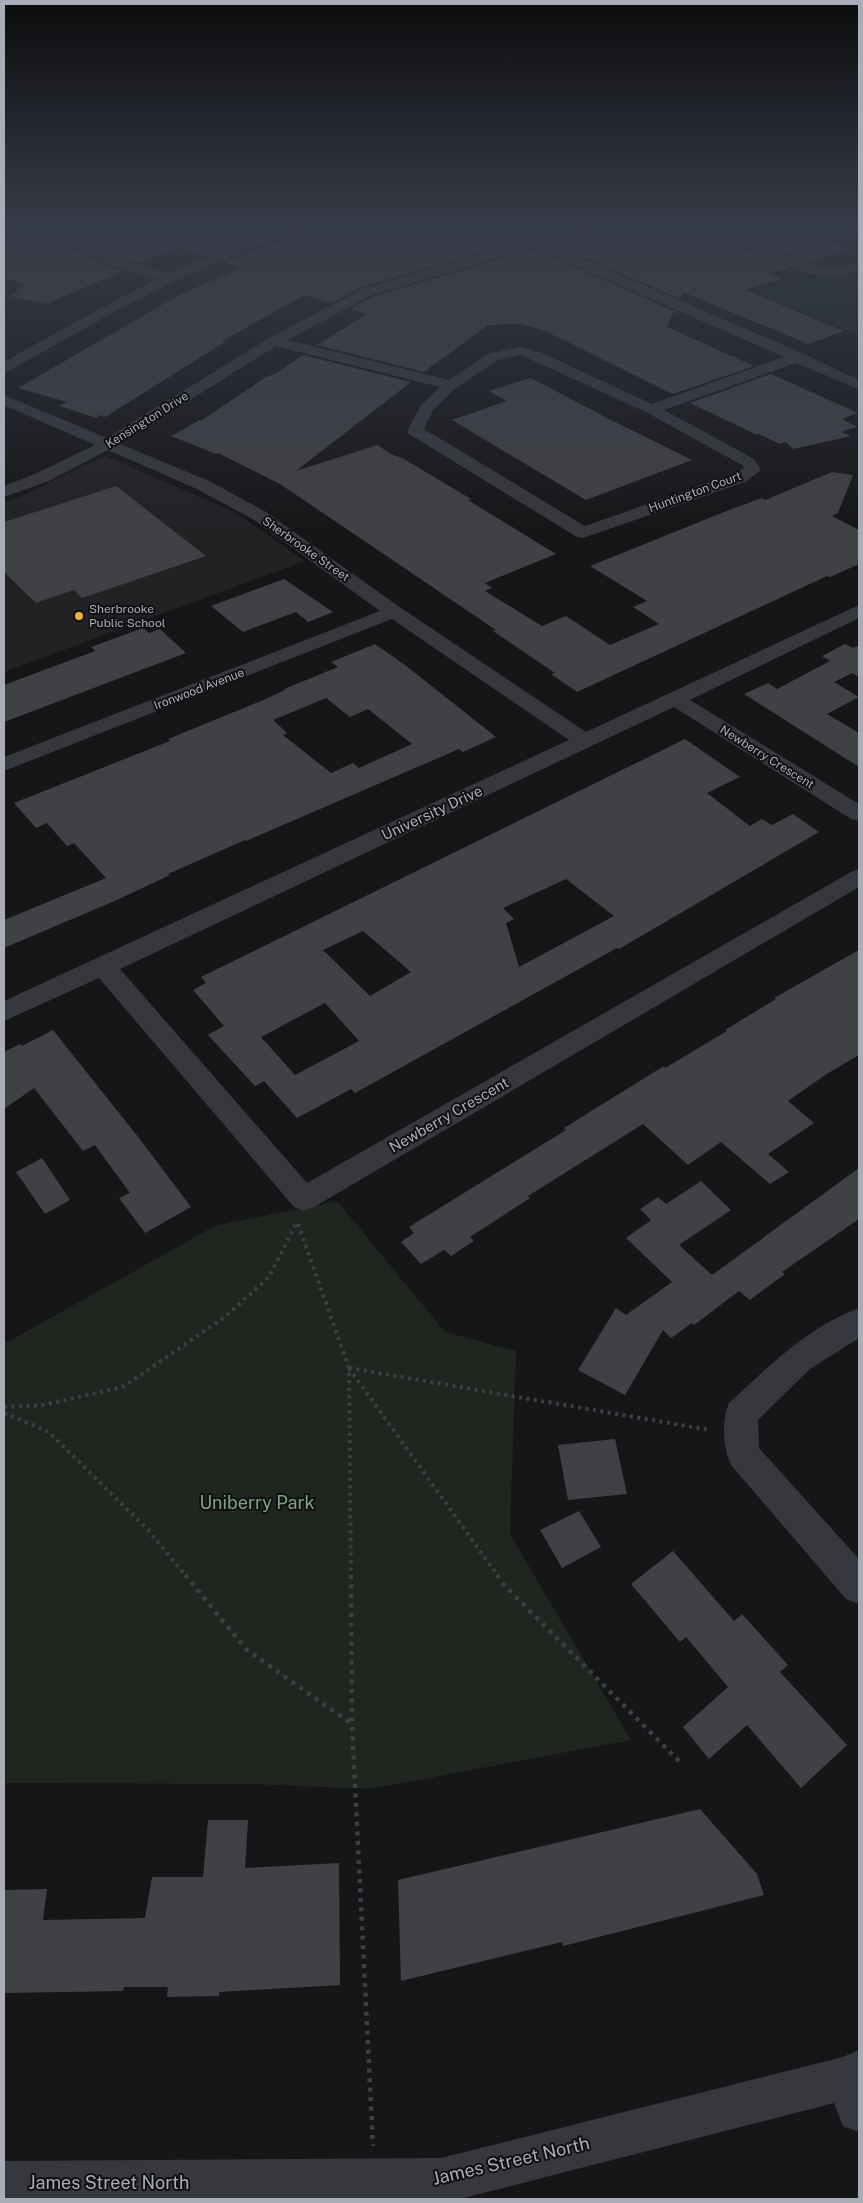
<svg xmlns="http://www.w3.org/2000/svg" width="863" height="2203" viewBox="0 0 863 2203" font-family="'Public Sans',sans-serif">
<style>
.built{fill:#222225}
.green{fill:#1e261f}
.building{fill:#404145;fill-rule:evenodd}
.lines{fill:none;stroke-linecap:round;stroke-linejoin:round}
.path-far1{stroke:#3d3f44;stroke-width:4;stroke-dasharray:3 4.5;stroke-linecap:butt}
.path{stroke:#3d3f44;stroke-width:4.5;stroke-dasharray:4 5.5;stroke-linecap:butt}
.minor{fill:#37383d;fill-rule:evenodd}
.tertiary{fill:#37383d;fill-rule:evenodd}
.poi-dot{fill:#f2b134;stroke:#111113;stroke-width:2}
.labels{text-anchor:middle;stroke-width:4;stroke-linejoin:round;paint-order:stroke}
.far-street-label{font-size:12px;fill:#a8adb8;stroke:#111113}
.far-poi-label{font-size:12px;fill:#a8adb8;stroke:#111113;text-anchor:start}
.street-label{font-size:15px;fill:#a8adb8;stroke:#111113}
.near-park-label{font-size:18px;fill:#7fa381;stroke:#111113}
.near-street-label{font-size:18px;fill:#a8adb8;stroke:#111113}
</style>
<rect width="100%" height="100%" fill="#161618"/>
<path class="built" d="M105,456L235,512L305,561L4,672V502L19,497Z"/>
<path class="green" d="M804,276C821,282 842,283 859,277V336L755,292Z
M337,1201L445,1332L516,1351L510,1534L631,1740L370,1789L255,1784L4,1783V1344L215,1226Z"/>
<path class="building" d="M75,225H292L205,256L178,247L139,263L118,256L58,229Z
M317,225H486L489,230L517,242L361,287L331,303L305,295L222,341L225,342L105,417L101,415L96,418L59,406L67,402L18,388L179,295L240,268L223,262L314,230Z
M508,225H576L535,236Z
M602,225H690L693,230L789,267L768,274L782,279L746,290L844,331L808,344L683,292L680,299L552,243L599,230Z
M712,225H847L848,231L822,239L850,249L809,262Z
M39,233L106,266L123,271L46,304L10,296L20,291L14,290L25,284L4,278V241Z
M533,249L674,311L667,327L754,366L673,394L545,331L521,324L488,325L424,372L317,345L367,314L350,309L373,297Z
M303,355L411,382L296,471L377,445L393,455L404,459L471,499L468,500L556,554L485,583L492,588L485,591L542,626L566,616L610,645L659,624L633,607L647,601L590,566L734,508L762,498L765,500L832,472L853,475L838,513L832,516L859,530V564L830,577L827,576L577,692L551,674L555,673L493,631L496,630L280,484L218,453L216,454L171,436L200,420H202L266,377L277,373Z
M771,374L858,413L842,419L857,427L841,432L851,436L793,449L786,442L780,444L759,434L757,435L690,403Z
M531,378L607,418L692,460L586,500L452,420L507,401L489,391Z
M116,486L206,556L82,598L74,590L36,603L4,572V522Z
M284,579L333,612L308,622L296,612L243,632L211,606Z
M143,628L149,633L160,629L186,653L4,722V685L95,651L91,647Z
M375,644L405,665L496,737L463,752L459,749L246,841L245,840L168,874L170,875L117,900L4,948V920L106,878L74,843L67,846L47,823L36,828L14,803L170,741L168,739L261,701L285,690L284,689L338,667L331,662ZM326,698L350,717L368,709L412,744L359,768L353,763L331,773L283,735L287,733L273,720Z
M845,644L853,648L859,645V677L852,673L834,682L859,697L827,714L859,733V767L744,694L768,683L777,689L830,661L822,656Z
M685,739L740,777L707,793L750,826L762,819L772,825L793,814L819,832L619,949L617,948L355,1093L351,1089L297,1118L264,1081L255,1086L208,1035L224,1026L193,990L206,983L201,977ZM566,879L614,916L519,967L506,923L514,919L503,908ZM363,931L411,972L370,996L323,950ZM325,1003L359,1041L295,1075L261,1037Z
M859,950V1055L825,1075L788,1101L814,1123L768,1154L789,1172L770,1184L721,1142L688,1165L643,1124L528,1196L530,1198L470,1237L474,1241L451,1256L444,1250L421,1264L401,1242L414,1233L409,1227L566,1130L564,1128L664,1066L665,1068L727,1031L725,1030L776,999L774,998Z
M53,1030L139,1138L191,1207L145,1233L119,1198L130,1193L95,1145L83,1151L34,1088L4,1109V1052L20,1044L22,1046Z
M42,1158L70,1200L45,1214L16,1172Z
M859,1168V1219L782,1272L785,1274L750,1300L739,1291L694,1325L692,1323L671,1338L663,1330L625,1395L578,1370L616,1308L626,1315L672,1282L626,1238L651,1220L640,1209L658,1197L666,1204L701,1181L731,1210L679,1245L712,1275Z
M615,1439L627,1494L568,1500L558,1445Z
M579,1511L601,1547L562,1568L540,1530Z
M673,1551L734,1621L742,1614L788,1665L780,1672L847,1745L801,1788L747,1725L709,1759L683,1727L728,1687L686,1637L680,1642L631,1584Z
M700,1809L757,1874L764,1895L563,1946L562,1942L401,1981L398,1880Z
M208,1820H248L245,1868L339,1863L340,1985L219,1992V1996L167,1997L168,1987H124L123,1991L4,1993V1890L47,1889L43,1920L145,1918L152,1877H203Z"/>
<g class="lines">
<path class="path-far1" d="M298,1224L349,1368L351,1576
M349,1368L498,1576
M349,1368L710,1430
M4,1407L43,1405L123,1387L226,1316L269,1277L296,1224
M4,1413L49,1432L148,1530L186,1576"/>
<path class="path" d="M185,1575L247,1650L352,1724
M351,1575L352,1724L373,2146
M497,1575L503,1584L683,1765"/>
<path class="minor" d="M12,225H46L117,258L172,275L174,278L167,282L107,264L33,228L4,234V226Z
M488,225H504L535,238L582,225H600L598,228L546,243L804,354L859,380V389L796,363L664,410L754,459L761,470L745,482L583,538L577,537L409,434L407,431L421,405L440,387L276,346L120,444L209,481L266,512L401,608L586,732L859,605V618L690,700L859,804V821L851,819L674,707L120,969L307,1183L851,872L859,869V887L314,1207L304,1211L294,1207L99,978L4,1021V1001L569,740L392,619L4,771V757L380,611L254,520L197,489L108,450L49,481L4,497V486L37,473L95,445L4,405V395L107,438L269,338L362,289L522,242L490,228ZM533,247L784,357L652,404L540,352L521,347L488,354L449,380L287,340L372,295ZM521,355L646,412L742,465L744,468L733,474L585,526L424,429L433,410L456,388L498,360Z
M692,225H708L825,270L837,269L859,262V270L839,277H819L694,228Z
M859,1308V1338L810,1369L758,1420L759,1448L859,1559V1604L846,1599L731,1465C723,1447 721,1421 729,1403C768,1367 808,1327 859,1308Z
M846,2056L859,2061V2132L843,2126L824,2078L830,2062Z"/>
<path class="tertiary" d="M297,225H315L313,228C202,260 109,314 9,371L4,372V362C98,309 192,255 297,225Z
M859,2050V2095L846,2100L460,2199H4V2161L441,2158L843,2057Z"/>
</g>
<linearGradient id="sky" x2="0" y2="1"><stop stop-color="#0c0c0d"/><stop offset="0.42" stop-color="#363c48"/><stop offset="1" stop-color="#363c48" stop-opacity="0"/></linearGradient>
<rect width="863" height="533" fill="url(#sky)"/>
<circle class="poi-dot" cx="79" cy="616" r="5"/>
<g class="labels">
<g class="far-street-label">
<text transform="translate(147 420) rotate(-32)" y="4">Kensington Drive</text>
<text transform="translate(695 492) rotate(-20)" y="4">Huntington Court</text>
<text transform="translate(306 549) rotate(35)" y="4">Sherbrooke Street</text>
<text transform="translate(199 689) rotate(-21)" y="4">Ironwood Avenue</text>
<text transform="translate(767 757) rotate(32)" y="4">Newberry Crescent</text>
</g>
<g class="far-poi-label">
<text x="89" y="613">Sherbrooke<tspan x="89" dy="14">Public School</tspan></text>
</g>
<g class="street-label">
<text transform="translate(432 813) rotate(-25)" y="5">University Drive</text>
<text transform="translate(449 1115) rotate(-30)" y="5">Newberry Crescent</text>
</g>
<g class="near-park-label">
<text x="257" y="1509">Uniberry Park</text>
</g>
<g class="near-street-label">
<text transform="translate(511 2161) rotate(-13)" y="6">James Street North</text>
<text x="109" y="2189">James Street North</text>
</g>
</g>
<rect width="863" height="2203" fill="none" stroke="#a8adb8" stroke-width="10"/>
</svg>
